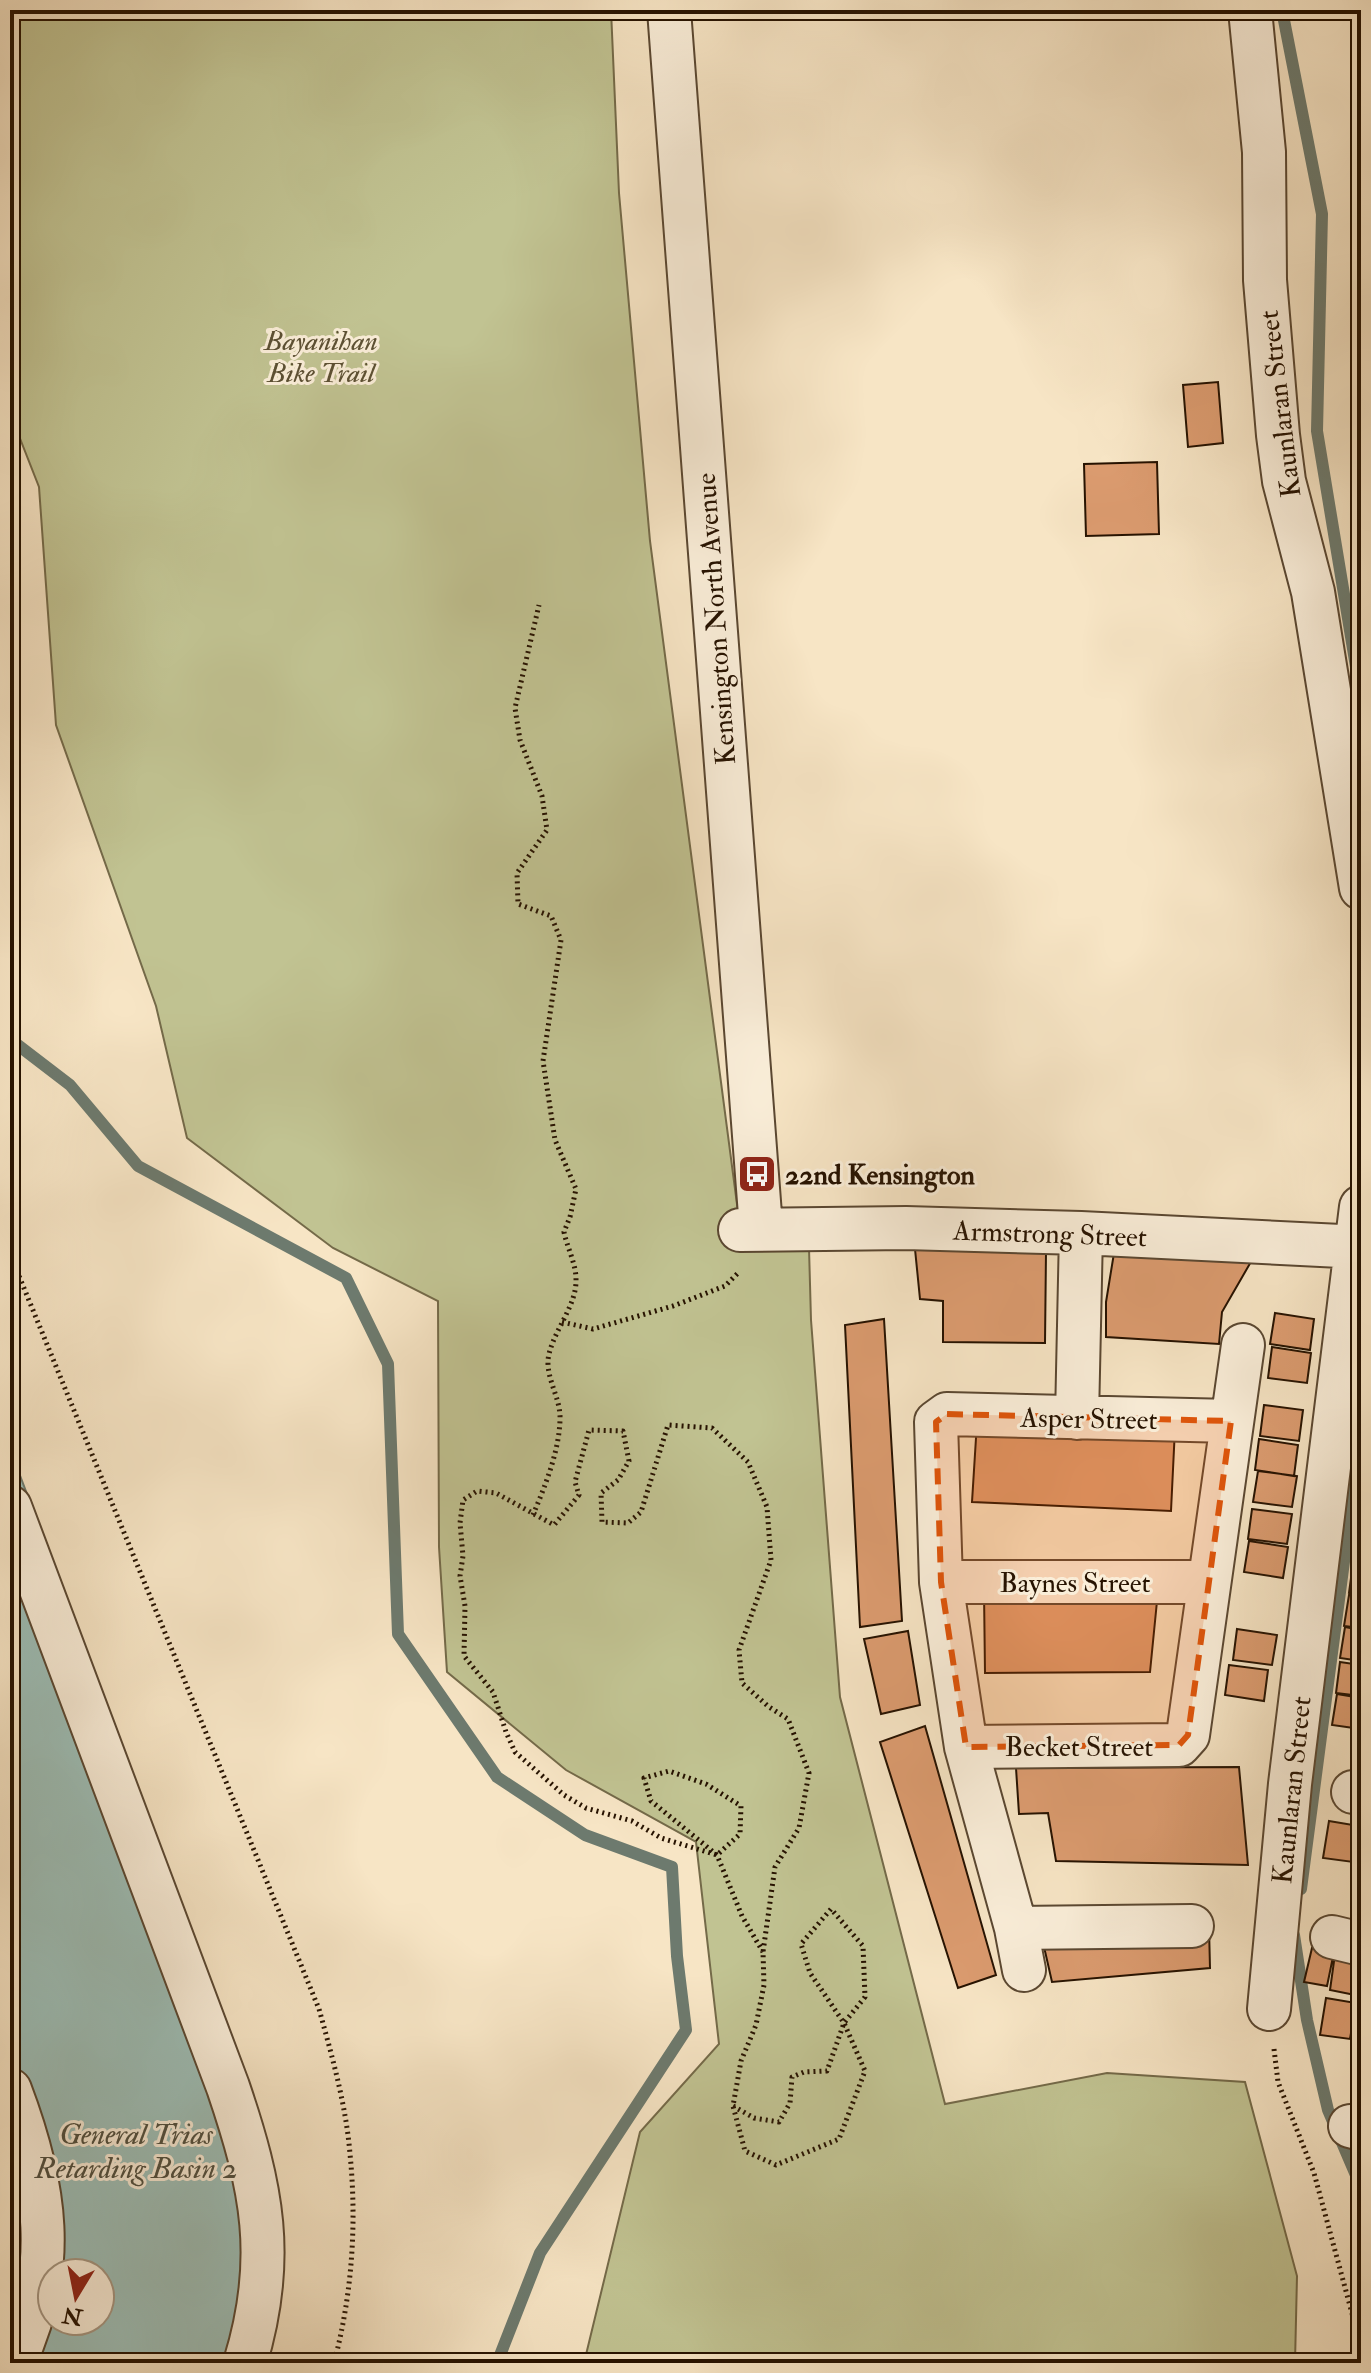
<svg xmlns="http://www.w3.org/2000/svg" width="1371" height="2373" viewBox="0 0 1371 2373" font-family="'IM FELL Double Pica',serif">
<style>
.green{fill:#c1c392;stroke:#746a49;stroke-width:2}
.water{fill:#9dbfb8;stroke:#6d7a6e;stroke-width:2;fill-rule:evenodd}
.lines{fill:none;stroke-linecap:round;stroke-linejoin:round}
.stream{stroke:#6d7a6e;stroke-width:12}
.building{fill:#db9b6f;stroke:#261200;stroke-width:2}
.minor-casing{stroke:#5a4731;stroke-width:46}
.path{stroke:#261200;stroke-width:5;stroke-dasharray:2 4;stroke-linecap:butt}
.minor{stroke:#faeed9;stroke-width:42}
.marked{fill:#de550b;fill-opacity:0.2;stroke:#de550b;stroke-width:6;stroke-dasharray:16 10;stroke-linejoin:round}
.labels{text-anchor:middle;stroke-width:6;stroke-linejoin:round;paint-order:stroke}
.park-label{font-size:28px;font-style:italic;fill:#5c5033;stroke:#faeed9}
.street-label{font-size:28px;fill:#261200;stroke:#faeed9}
.poi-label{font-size:28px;font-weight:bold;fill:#261200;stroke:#faeed9;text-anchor:start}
.water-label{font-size:30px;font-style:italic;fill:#504f40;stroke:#faeed9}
</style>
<rect width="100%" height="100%" fill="#f7e5c5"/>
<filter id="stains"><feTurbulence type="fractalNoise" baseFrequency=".0025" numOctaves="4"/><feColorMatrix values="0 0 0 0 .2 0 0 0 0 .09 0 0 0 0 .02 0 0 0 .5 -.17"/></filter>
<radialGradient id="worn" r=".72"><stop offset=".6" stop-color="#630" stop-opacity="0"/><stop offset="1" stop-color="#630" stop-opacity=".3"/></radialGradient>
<path class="green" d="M10,10H611L619,193L650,541L743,1250L809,1248L811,1320L840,1697L945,2104L1107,2073L1245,2082L1297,2276L1295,2363H584L640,2132L719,2044L696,1842L566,1770L447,1672L439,1547L438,1301L333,1248L187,1138L156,1006L56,725L39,487L10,413Z"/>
<path class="water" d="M10,1449L247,2077L278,2196L262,2363H10ZM52,2273H100V2321H52Z"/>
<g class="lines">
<path class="stream" d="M1282,10L1322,214L1317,431L1361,697
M10,1039L70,1085L138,1166L346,1278L388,1364L398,1634L497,1777L585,1835L672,1867L677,1956L686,2030L540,2253L497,2363
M1301,1889L1361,1432
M1294,1935L1307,2020L1328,2110L1361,2187"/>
</g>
<path class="building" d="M1218,382L1223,443L1188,447L1183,385Z
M1157,462L1159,534L1086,536L1084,464Z
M915,1249L1046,1252L1045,1343L943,1342V1301L920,1299Z
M1114,1253L1252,1260L1222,1312L1219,1344L1106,1337V1302Z
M1275,1313L1314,1319L1310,1350L1270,1344Z
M884,1319L902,1621L860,1627L845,1325Z
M1272,1347L1311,1353L1307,1383L1268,1378Z
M1264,1405L1303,1410L1299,1441L1260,1436Z
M977,1422L1175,1428L1171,1511L972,1502Z
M1259,1439L1298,1445L1294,1476L1255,1470Z
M1258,1471L1297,1476L1292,1507L1253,1502Z
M1252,1509L1292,1514L1287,1544L1248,1539Z
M1249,1541L1288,1547L1283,1578L1244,1572Z
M1353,1563L1361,1564V1595L1349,1593Z
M984,1591H1158L1150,1672L985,1673Z
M1349,1595L1361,1596V1628L1344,1626Z
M1345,1627L1361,1630V1661L1340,1658Z
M1237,1629L1277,1635L1272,1665L1233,1660Z
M908,1631L920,1705L881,1714L864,1639Z
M1340,1662L1361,1665V1696L1336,1693Z
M1229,1665L1268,1670L1264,1701L1225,1695Z
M1337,1694L1361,1698V1729L1332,1725Z
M925,1726L996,1975L958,1988L880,1742Z
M1239,1767L1248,1865L1056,1861L1048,1813L1019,1814L1016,1768Z
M1329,1821L1359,1826L1353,1862L1323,1858Z
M1209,1927L1210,1968L1052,1982L1042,1938Z
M1312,1948L1334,1952L1327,1986L1304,1982Z
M1335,1954L1361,1959L1360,1996L1330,1990Z
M1326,1998L1356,2003L1350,2039L1320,2035Z
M1360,2005H1361V2043L1354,2041Z"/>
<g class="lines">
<defs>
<path id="minor" d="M669,10L761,1228
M1250,10L1264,152L1265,280L1278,435L1284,481L1313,592L1361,888
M740,1230L906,1228L1081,1233L1361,1247
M1077,1418L1081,1233
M10,1507L228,2087C262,2187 277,2259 245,2363
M941,1582H1209
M966,1747L1179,1745L1188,1735L1243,1345
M1353,1792L1361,1793
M1016,1928L1192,1926
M1332,1937L1361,1944
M1024,1970L1016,1928L966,1747L941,1582L936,1422L947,1414L1231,1421
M1269,2009L1290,1784L1361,1207
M10,2090C46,2185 59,2268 14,2363
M1350,2126L1361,2129"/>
</defs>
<use href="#minor" class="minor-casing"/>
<path class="path" d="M10,1254L319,2009C332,2056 346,2105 350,2154C357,2224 352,2295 334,2363
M562,1322L593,1329L673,1306L725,1286L739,1272
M533,1515C545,1486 559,1452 560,1420C561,1399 547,1381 548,1360C551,1333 577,1307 576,1279C576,1264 567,1247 564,1232L570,1217L576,1189L555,1140L543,1061L561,940L551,916L518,904L517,873L547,830L542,796L520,740L515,708L539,605
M1274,2049L1278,2082L1314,2173L1353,2317L1355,2363
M733,2106L754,2118L779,2122L790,2103L792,2077L804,2072L827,2071L844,2023L865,1997L863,1946L831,1909L801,1944L810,1973L844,2023L865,2071L839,2139L776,2165L745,2151L733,2106L741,2061L756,2025L764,1985L763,1952L775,1867L799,1828L809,1773L788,1719L769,1707L742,1683L739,1650L771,1560L767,1507L748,1462L712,1428L668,1425L641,1512L628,1523L602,1522L601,1493L618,1480L629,1461L623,1431L589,1430L575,1482L579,1495L554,1525L496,1493L477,1491L463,1500L460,1523L463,1556L460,1576L465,1606L464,1656L493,1692L506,1732L515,1752L564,1795L586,1808L632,1821L661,1838L717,1855L740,1834L741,1806L706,1784L669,1771L644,1778L651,1801L717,1855L742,1916L763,1952"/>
<use href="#minor" class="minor"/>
</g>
<path class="marked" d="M947,1414L1231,1421L1188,1735L1179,1745L966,1747L941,1582L936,1422Z"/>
<defs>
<symbol id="bus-square" viewBox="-11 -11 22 22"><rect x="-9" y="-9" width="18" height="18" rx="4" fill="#8f2418" stroke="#faeed9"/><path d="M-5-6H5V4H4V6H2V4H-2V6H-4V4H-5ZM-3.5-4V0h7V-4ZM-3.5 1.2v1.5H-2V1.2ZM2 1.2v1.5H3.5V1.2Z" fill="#fff"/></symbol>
</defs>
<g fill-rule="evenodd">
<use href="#bus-square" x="735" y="1152" width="44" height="44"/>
</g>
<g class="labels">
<g class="park-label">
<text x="321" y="350">Bayanihan<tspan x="321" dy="32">Bike Trail</tspan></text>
</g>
<g class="street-label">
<text transform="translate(1279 404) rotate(-97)" y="10">Kaunlaran Street</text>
<text transform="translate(715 619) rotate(-94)" y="10">Kensington North Avenue</text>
<text transform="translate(1050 1233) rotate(2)" y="10">Armstrong Street</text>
<text transform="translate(1089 1418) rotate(1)" y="10">Asper Street</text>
<text x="1075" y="1592">Baynes Street</text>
<text x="1079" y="1756">Becket Street</text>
<text transform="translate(1291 1790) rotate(-84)" y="10">Kaunlaran Street</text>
</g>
<g class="poi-label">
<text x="785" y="1184">22nd Kensington</text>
</g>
<g class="water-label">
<text x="136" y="2144">General Trias<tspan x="136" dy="34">Retarding Basin 2</tspan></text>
</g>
</g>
<rect width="1371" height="2373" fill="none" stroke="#f7e5c5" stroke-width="40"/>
<rect x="12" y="12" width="1347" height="2349" fill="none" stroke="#261200" stroke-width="4"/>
<rect x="20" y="20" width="1331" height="2333" fill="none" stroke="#261200" stroke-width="2"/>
<g transform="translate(76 2297) rotate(190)"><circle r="38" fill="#faeed9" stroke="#a59682" stroke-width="2"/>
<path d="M0-6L14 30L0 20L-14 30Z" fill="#8f2418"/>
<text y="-12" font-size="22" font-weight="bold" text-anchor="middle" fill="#261200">N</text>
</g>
<rect width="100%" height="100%" filter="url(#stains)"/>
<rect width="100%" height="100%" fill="url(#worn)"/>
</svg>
